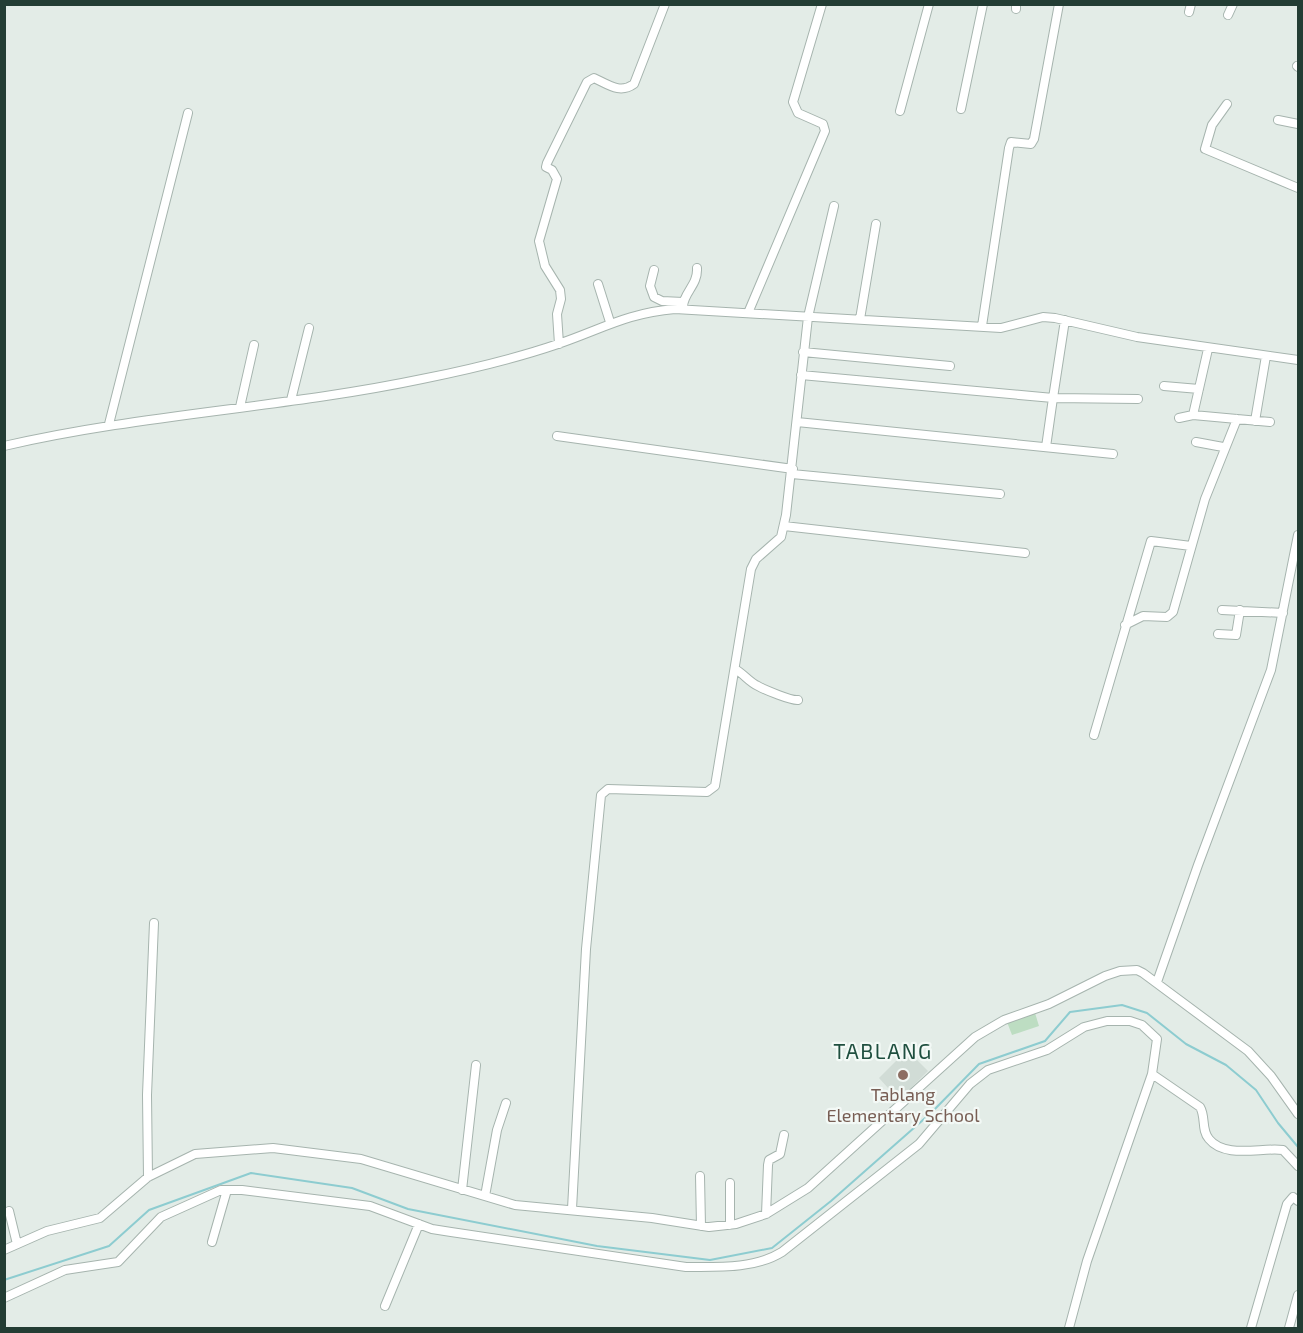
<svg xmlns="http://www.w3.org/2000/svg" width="1303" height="1333" viewBox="0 0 1303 1333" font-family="'Exo 2',sans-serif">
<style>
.built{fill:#d1dcd6}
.green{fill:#bdddc2}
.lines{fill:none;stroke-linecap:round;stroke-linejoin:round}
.stream{stroke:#8dccd0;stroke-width:2}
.minor-casing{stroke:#a6b4ae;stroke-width:10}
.minor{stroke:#fff;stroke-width:8}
.education-dot{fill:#8d6e63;stroke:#f3f9f6;stroke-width:2}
.labels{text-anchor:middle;stroke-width:4.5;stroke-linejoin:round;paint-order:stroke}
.education-label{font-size:18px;fill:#785e54;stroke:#f3f9f6}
.quarter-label{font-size:21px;letter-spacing:1.5px;fill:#1f4f3f;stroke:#f3f9f6}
</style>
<rect width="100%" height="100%" fill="#e3ece7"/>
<path class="built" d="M907,1050L928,1071L899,1100L879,1078Z"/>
<path class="green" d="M1035,1013L1039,1026L1012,1035L1007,1022Z"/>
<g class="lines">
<path class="stream" d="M4,1280L109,1246L149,1210L251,1173L352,1188L408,1209L597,1246L710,1260L772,1248L831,1201L932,1112L979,1064L1045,1041L1070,1012L1122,1005L1147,1013L1186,1044L1226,1065L1256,1090L1278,1123L1298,1147"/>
<defs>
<path id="minor" d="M1016,9V4
M1189,12L1191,4
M1228,15L1233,4
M1297,66L1298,67
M1227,104L1212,125L1205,149L1298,188
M961,109L983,4
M900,111L929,4
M1278,120L1298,124
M654,270L650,286L654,297L662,301L683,302
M598,284L610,322
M683,306C684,292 698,285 697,268
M748,313L825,131L823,124L798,113L793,102L822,4
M860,319L876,224
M982,326L1009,148L1011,142L1031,144L1034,139L1059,4
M559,344L557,314L561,299L560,290L545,266L539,241L557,179L552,170L546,167L547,163L587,82L594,78C609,85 620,94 634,84L665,4
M1208,349L1193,415L1270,422
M803,352L950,366
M801,375L1053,398L1065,320
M1164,386L1199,389
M291,400L309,328
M240,407L254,345
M1179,418L1193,415
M1255,421L1266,356
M797,422L1113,454
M109,424L188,113
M557,436L793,469
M1196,442L1223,447
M4,446C142,414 284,408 422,379C467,370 514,359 558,344C602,329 627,313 675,309L1001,328L1043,317L1055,318L1137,337L1298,360
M1046,447L1053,398L1138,399
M792,474L1000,494
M784,526L1025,553
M1222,610L1283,613
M1125,625L1143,616L1167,617L1173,612L1205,499L1237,419
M1218,634L1236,635L1240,610
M735,669C744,674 749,682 758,686C765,690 792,701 798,700
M1094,735L1151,541L1191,546
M1157,982L1198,865L1271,670L1298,535
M1152,1074L1200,1107C1206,1117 1201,1130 1209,1139C1225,1159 1262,1147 1283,1150L1298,1166
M700,1176L701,1226
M148,1177L147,1095L154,923
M730,1183V1225
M462,1190L476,1065
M485,1196L497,1130L506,1103
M572,1209L586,949L601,795L608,789L707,792L715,786L751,569L756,559L781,537L786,515L808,317L834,206
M9,1211L17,1244
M766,1214L768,1165L769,1160L780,1154L784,1135
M212,1242L227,1190
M4,1250L47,1231L100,1218L148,1177L195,1154L273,1148L361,1159L515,1205L652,1218L709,1227L736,1224L766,1214L808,1188L975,1037L1004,1020L1049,1004L1105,976L1120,971L1137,970L1143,973L1248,1051L1271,1076L1298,1114
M4,1298L65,1270L118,1262L161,1217L221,1190H242L370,1206L432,1229L451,1232L686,1267C717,1267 755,1269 782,1252L919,1144L970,1084L988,1070L1047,1050L1084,1027L1107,1021H1130L1142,1025L1157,1039L1152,1074L1087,1261L1069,1328
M385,1306L419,1224
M1251,1328L1287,1204L1293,1197L1298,1201
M1289,1328L1298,1295"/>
</defs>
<use href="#minor" class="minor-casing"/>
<use href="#minor" class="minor"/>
</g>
<circle class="education-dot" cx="903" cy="1075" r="6"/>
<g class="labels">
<g class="education-label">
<text x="903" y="1101">Tablang<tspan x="903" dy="21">Elementary School</tspan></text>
</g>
<g class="quarter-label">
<text x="883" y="1059">TABLANG</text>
</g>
</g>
<rect width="1303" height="1333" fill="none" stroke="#233d34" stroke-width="12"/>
</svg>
